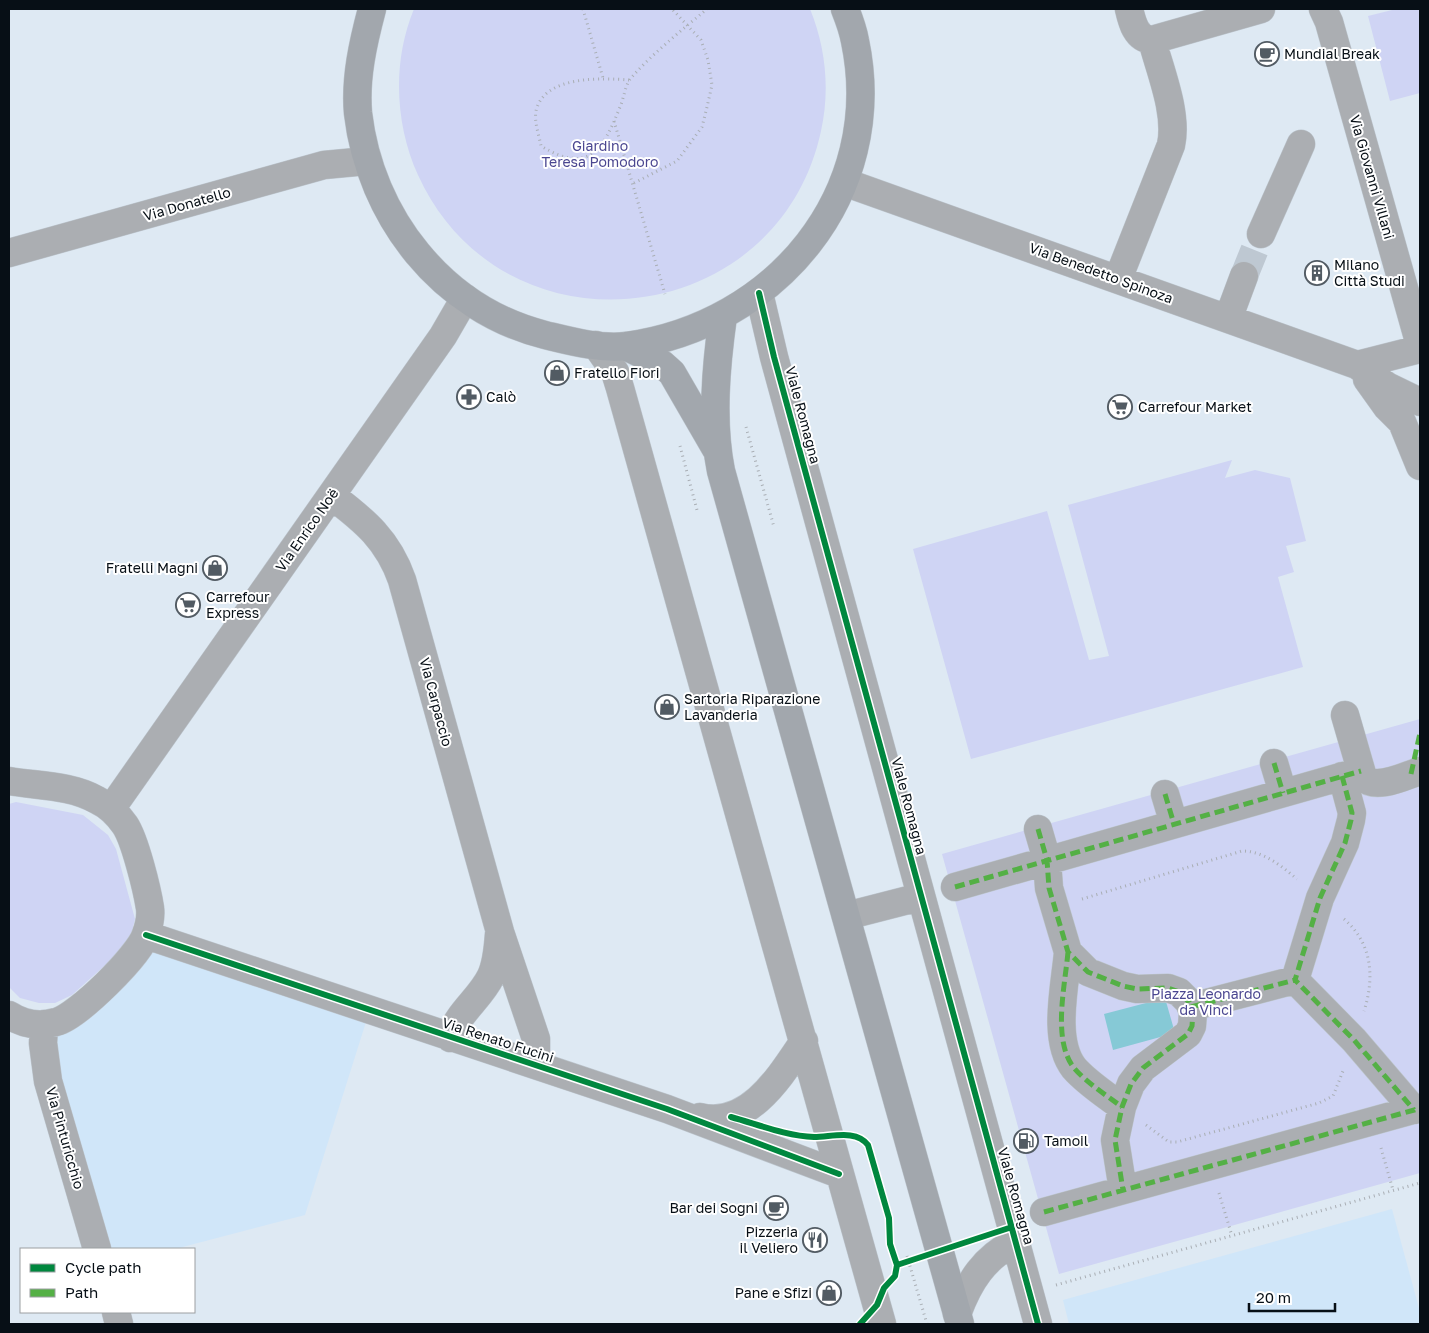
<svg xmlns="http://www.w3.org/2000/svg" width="1429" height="1333" viewBox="0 0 1429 1333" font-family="'Golos Text',sans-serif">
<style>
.built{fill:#d0e6f9}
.green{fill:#cfd4f4}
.water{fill:#86c9d6}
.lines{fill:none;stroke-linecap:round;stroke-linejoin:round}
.minor-tunnel{stroke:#bec8d2;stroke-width:28;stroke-dasharray:28 14;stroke-linecap:butt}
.minor-casing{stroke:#bdc6ce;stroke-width:29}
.major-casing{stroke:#bdc6ce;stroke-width:29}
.path{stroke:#a9aeb4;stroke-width:3;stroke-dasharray:1 4;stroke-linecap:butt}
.minor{stroke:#abaeb2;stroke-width:28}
.major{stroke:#a2a7ad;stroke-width:28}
.tram{stroke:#a2a7ad;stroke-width:1}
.quiet{stroke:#54b045;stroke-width:5;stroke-dasharray:10 5;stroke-linecap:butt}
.cycleway-casing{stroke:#fff;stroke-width:9}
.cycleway{stroke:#00873e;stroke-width:6}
.labels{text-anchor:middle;stroke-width:4;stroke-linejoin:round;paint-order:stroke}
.poi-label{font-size:14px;fill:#070f16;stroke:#fff;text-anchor:start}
.park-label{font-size:14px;fill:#4a4690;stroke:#fff}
.street-label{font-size:14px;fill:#070f16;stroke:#fff}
</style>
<rect width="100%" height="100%" fill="#dee9f3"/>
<path class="built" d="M150,952L168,953L366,1022L305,1215L175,1249H102L51,1084L53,1027Z
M1392,1209L1420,1312V1324H1069L1063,1300Z"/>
<path class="green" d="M414,9H810C826,48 830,90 821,131C778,331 503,362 418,175C395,124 392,62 414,9Z
M1396,9H1420V93L1390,101L1368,16Z
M1232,460L1225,478L1255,470L1290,478L1306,541L1286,546L1294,572L1278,577L1303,667L971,759L913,549L1047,511L1089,660L1109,656L1068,505Z
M1420,719V1173L1059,1274L942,854Z
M16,802L83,815L108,835L116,849L135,919L131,936L121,951L72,995L55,1003H39L20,998L9,987V804Z"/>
<path class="water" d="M1165,998L1175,1033L1113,1050L1104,1014Z"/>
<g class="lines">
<path class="minor-tunnel" d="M1244,276L1261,234"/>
<defs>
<path id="minor" d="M1129,9C1132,22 1136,39 1152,40L1261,9
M1323,9L1329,22L1420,345
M844,182L1357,365L1387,386L1420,402
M1261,234L1301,144
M9,253L324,165L367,161
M1118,279L1171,145C1178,113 1160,71 1152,40
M759,293L774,357L1038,1324
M1228,319L1244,276
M596,345L615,372L620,388L882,1324
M1357,365L1420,349
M1367,379L1387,407L1402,422L1420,466
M332,496C365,521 388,540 402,580L500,932L536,1039V1065
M1345,715L1363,777C1375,791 1405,776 1420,771
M1274,763L1283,793
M1342,776L1352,813L1351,820L1345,843L1320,898L1295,980L1354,1040L1414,1110
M9,781C38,786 71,785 97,800C108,805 118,815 125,825C135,840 147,889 150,908C151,916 149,926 146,934C140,955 77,1017 56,1022C39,1027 23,1024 9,1015
M1165,794L1174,824
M111,809L443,336L465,298
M1038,829L1047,860L1049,888L1068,952L1088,972L1123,986L1137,989L1168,988L1179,992L1189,1002L1193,1012L1192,1026L1188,1034L1143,1068L1131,1084L1122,1107L1115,1140L1123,1190
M955,887L1361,771
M846,916L920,897
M146,935L667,1109L839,1174
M1068,952C1065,986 1052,1040 1074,1068C1087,1083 1106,1095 1122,1107
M1191,1007L1295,980
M44,1024L43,1043L48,1081L97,1249
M450,1038C457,1013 480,999 491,976C497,963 498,948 499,934
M700,1117C749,1129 781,1075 804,1041
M1044,1212L1420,1108
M116,1312L119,1324
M957,1314C969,1281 984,1258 1015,1242"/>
<path id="major" d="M372,9C363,43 355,78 358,113C370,217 442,309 545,335C570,341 599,349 626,346C775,326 887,194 855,41C853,30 849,19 845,9
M723,316C716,366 711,421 721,471L960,1324
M625,346L662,364L672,373L716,449"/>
</defs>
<use href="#minor" class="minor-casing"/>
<use href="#major" class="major-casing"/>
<path class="path" d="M583,9L603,78
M629,80C602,78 544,75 536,111C534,122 539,135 541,146C589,175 603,150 620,107C624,98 625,85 631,78C652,54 682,30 707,9
M614,121L665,294
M634,183L677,161L702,127L707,107L712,85L708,60L701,40L672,9
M746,427L774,527
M680,446L697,510
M1082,899L1242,851C1264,851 1281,866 1297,879
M1344,919C1372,943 1375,977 1364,1011
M1146,1125L1169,1142H1177L1319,1103L1333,1096L1343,1071
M1381,1148L1393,1190
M1219,1193L1232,1236
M907,1256L927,1324
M1056,1285L1420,1183"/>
<use href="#minor" class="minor"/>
<use href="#major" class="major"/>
<path class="tram" d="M1420,446V474"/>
<path class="quiet" d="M1274,763L1283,793
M1411,774L1420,733
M1342,776L1352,813L1351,820L1345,843L1320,898L1295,980L1354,1040L1414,1110
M1165,794L1174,824
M1038,829L1047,860L1049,888L1068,952L1088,972L1123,986L1137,989L1168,988L1179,992L1189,1002L1193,1012L1192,1026L1188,1034L1143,1068L1131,1084L1122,1107L1115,1140L1123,1190
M955,887L1361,771
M1068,952C1065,986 1052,1040 1074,1068C1087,1083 1106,1095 1122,1107
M1191,1007L1295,980
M1044,1212L1418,1109"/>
<defs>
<path id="cycleway" d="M759,293L774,357L1038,1324
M146,935L667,1109L839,1174
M731,1117C757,1124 786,1136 814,1137C832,1137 856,1129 868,1145L889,1218L890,1244L897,1265L895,1276L884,1288L877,1305L860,1324
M897,1265L1012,1227"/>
</defs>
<use href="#cycleway" class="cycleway-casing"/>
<use href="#cycleway" class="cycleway"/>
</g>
<defs>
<symbol id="cafe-ring" viewBox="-11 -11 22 22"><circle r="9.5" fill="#fff" stroke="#525b63" stroke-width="1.5"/><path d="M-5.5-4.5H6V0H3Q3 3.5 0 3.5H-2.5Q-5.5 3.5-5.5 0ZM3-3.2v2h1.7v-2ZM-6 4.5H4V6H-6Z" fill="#525b63"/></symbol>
<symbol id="building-ring" viewBox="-11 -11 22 22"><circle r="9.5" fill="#fff" stroke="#525b63" stroke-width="1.5"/><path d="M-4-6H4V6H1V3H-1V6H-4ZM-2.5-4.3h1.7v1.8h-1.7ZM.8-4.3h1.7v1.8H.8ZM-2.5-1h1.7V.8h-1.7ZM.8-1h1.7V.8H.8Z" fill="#525b63"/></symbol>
<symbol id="shop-ring" viewBox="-11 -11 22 22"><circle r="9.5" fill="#fff" stroke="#525b63" stroke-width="1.5"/><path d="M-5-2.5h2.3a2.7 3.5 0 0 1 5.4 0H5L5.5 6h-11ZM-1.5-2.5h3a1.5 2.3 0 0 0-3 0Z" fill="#525b63"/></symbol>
<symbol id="pharmacy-ring" viewBox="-11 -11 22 22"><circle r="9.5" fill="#fff" stroke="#525b63" stroke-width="1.5"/><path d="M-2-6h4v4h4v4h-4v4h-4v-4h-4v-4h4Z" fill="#525b63"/></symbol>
<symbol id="supermarket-ring" viewBox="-11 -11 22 22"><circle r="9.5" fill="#fff" stroke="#525b63" stroke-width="1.5"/><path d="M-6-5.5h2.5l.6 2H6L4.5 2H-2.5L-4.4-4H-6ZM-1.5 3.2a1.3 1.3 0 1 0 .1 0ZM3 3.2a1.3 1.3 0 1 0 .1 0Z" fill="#525b63"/></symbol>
<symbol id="fuel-ring" viewBox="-11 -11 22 22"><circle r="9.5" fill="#fff" stroke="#525b63" stroke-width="1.5"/><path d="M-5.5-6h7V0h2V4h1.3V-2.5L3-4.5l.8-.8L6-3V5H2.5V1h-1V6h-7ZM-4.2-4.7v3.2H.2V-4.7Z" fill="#525b63"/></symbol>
<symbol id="restaurant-ring" viewBox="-11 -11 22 22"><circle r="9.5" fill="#fff" stroke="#525b63" stroke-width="1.5"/><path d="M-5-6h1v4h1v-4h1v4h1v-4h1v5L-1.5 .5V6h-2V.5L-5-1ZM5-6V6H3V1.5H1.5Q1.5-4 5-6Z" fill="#525b63"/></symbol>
</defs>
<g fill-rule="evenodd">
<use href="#cafe-ring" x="1253" y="40" width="28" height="28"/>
<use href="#building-ring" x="1303" y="259" width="28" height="28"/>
<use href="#shop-ring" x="543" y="359" width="28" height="28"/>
<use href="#pharmacy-ring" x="455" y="383" width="28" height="28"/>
<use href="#supermarket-ring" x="1106" y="393" width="28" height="28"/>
<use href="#shop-ring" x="201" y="554" width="28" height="28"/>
<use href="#supermarket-ring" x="174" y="591" width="28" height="28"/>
<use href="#shop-ring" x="653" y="693" width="28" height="28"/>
<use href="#fuel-ring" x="1012" y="1127" width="28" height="28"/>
<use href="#cafe-ring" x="762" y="1194" width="28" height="28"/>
<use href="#restaurant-ring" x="801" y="1226" width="28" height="28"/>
<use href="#shop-ring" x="815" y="1279" width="28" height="28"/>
</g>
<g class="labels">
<g class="poi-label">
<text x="1284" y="59">Mundial Break</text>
<text x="1334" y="270">Milano<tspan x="1334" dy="16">Città Studi</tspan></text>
<text x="574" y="378">Fratello Fiori</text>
<text x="486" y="402">Calò</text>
<text x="1138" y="412">Carrefour Market</text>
<text x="198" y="573" text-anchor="end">Fratelli Magni</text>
<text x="206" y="602">Carrefour<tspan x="206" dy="16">Express</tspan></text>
<text x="684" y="704">Sartoria Riparazione<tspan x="684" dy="16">Lavanderia</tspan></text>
<text x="1044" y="1146">Tamoil</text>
<text x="758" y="1213" text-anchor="end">Bar dei Sogni</text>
<text x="798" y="1237" text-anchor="end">Pizzeria<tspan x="798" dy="16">il Veliero</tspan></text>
<text x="812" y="1298" text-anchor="end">Pane e Sfizi</text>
</g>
<g class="park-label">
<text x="600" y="151">Giardino<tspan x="600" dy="16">Teresa Pomodoro</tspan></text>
<text x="1206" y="999">Piazza Leonardo<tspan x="1206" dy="16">da Vinci</tspan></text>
</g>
<g class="street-label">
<text transform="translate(1372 177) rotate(74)" y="5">Via Giovanni Villani</text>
<text transform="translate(187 204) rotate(-16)" y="5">Via Donatello</text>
<text transform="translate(1101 273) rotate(20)" y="5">Via Benedetto Spinoza</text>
<text transform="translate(803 415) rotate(75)" y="5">Viale Romagna</text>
<text transform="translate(307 530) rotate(-55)" y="5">Via Enrico Noë</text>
<text transform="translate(436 702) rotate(75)" y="5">Via Carpaccio</text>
<text transform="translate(909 806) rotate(75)" y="5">Viale Romagna</text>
<text transform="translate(498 1040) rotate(18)" y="5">Via Renato Fucini</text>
<text transform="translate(65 1138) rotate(74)" y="5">Via Pinturicchio</text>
<text transform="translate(1016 1196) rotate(74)" y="5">Viale Romagna</text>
</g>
</g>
<rect width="1429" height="1333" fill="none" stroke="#070f16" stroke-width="20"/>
<rect x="20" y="1248" width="175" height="65" fill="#ffffff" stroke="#9c9fa2"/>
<rect x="30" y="1264" width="25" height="8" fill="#00873e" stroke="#9c9fa2"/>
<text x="65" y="1273" font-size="15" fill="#070f16">Cycle path</text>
<rect x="30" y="1289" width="25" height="8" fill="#54b045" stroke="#9c9fa2"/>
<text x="65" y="1298" font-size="15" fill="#070f16">Path</text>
<path d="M1249 1303v8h86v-8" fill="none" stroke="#070f16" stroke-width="2.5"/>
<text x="1256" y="1303" font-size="15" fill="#070f16" stroke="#ffffff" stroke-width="4" paint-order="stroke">20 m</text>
</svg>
